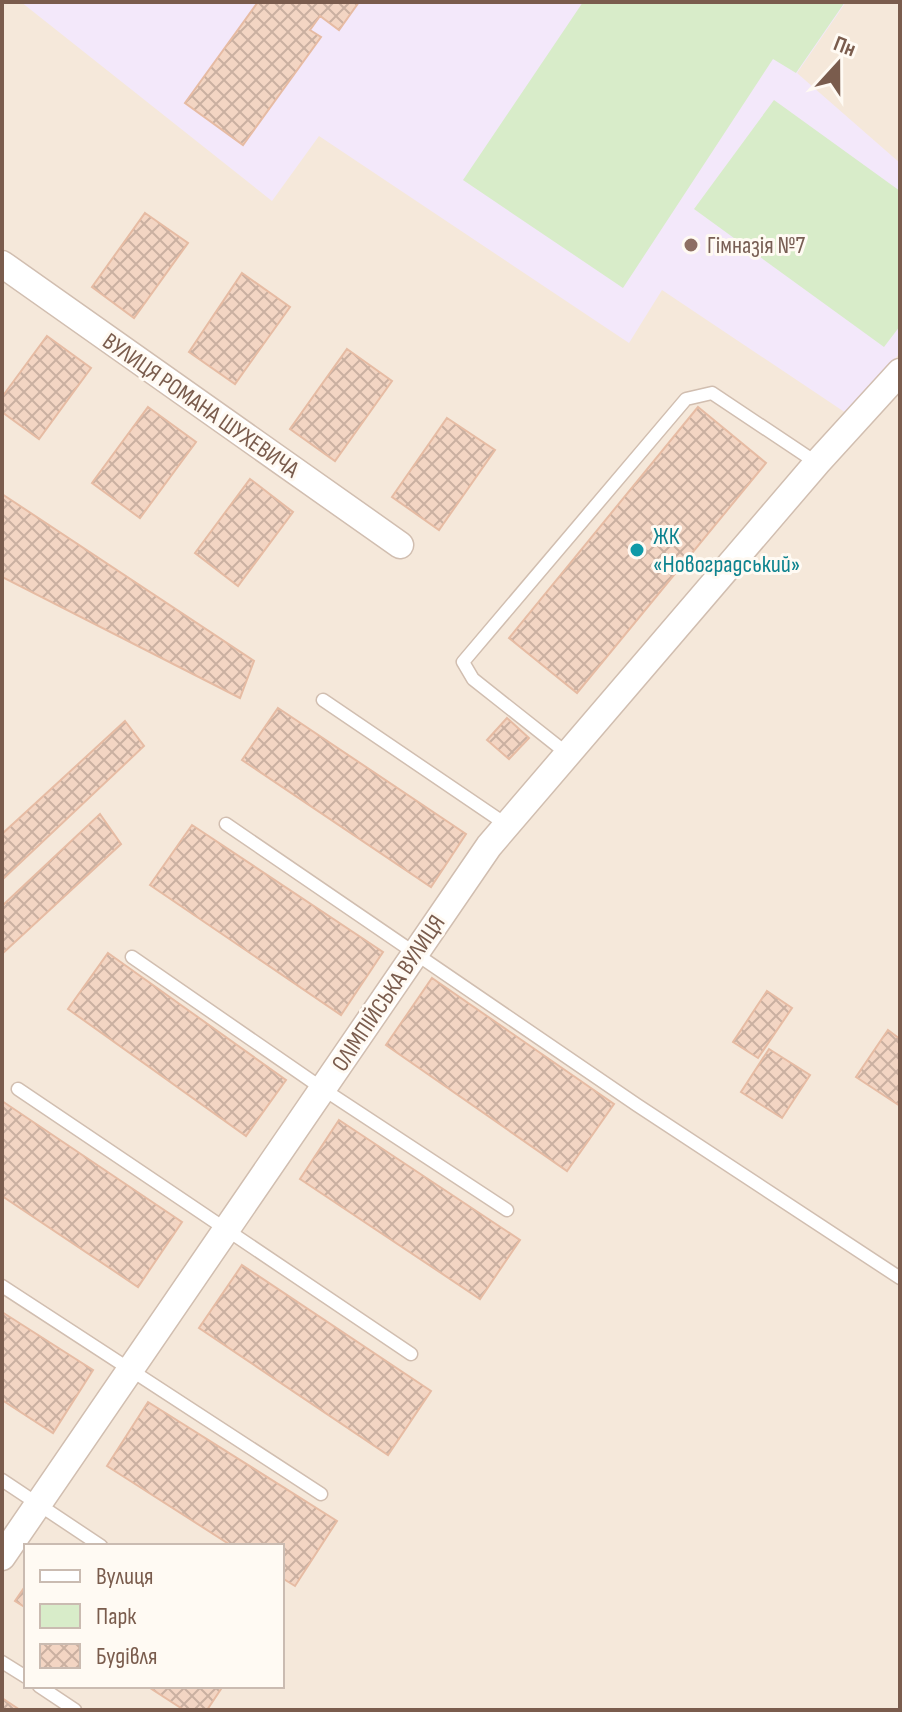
<svg xmlns="http://www.w3.org/2000/svg" width="902" height="1712" viewBox="0 0 902 1712" font-family="'Sofia Sans Condensed',sans-serif">
<style>
.residential{fill:#f5e8da;fill-rule:evenodd}
.education{fill:#f3e8fa}
.park{fill:#d8ecc9}
.building{fill:url(#building-cross-hatch);stroke:#e6bba3;stroke-width:2}
.lines{fill:none;stroke-linecap:round;stroke-linejoin:round}
.lane-casing{stroke:#d1beb0;stroke-width:15}
.street-casing{stroke:#d1beb0;stroke-width:29}
.lane{stroke:#fff;stroke-width:12}
.street{stroke:#fff;stroke-width:26}
.education-dot{fill:#8d6e63;stroke:#fffaf3;stroke-width:3}
.culture-dot{fill:#0f9aa8;stroke:#fffaf3;stroke-width:3}
.labels{text-anchor:middle;stroke-width:6;stroke-linejoin:round;paint-order:stroke}
.education-label{font-size:24px;fill:#785e54;stroke:#fffaf3;text-anchor:start}
.street-label{font-size:24px;fill:#7a5c4d;stroke:#fffaf3}
.culture-label{font-size:24px;fill:#0d838f;stroke:#fffaf3;text-anchor:start}
</style>
<defs>
<pattern id="building-cross-hatch" width="8" height="8" patternUnits="userSpaceOnUse" patternTransform="scale(2)"><rect width="8" height="8" fill="#f3d5c3"/><path d="M0 0l8 8M0 8l8-8" fill="none" stroke="#cab0a1"/></pattern>
</defs>
<rect width="100%" height="100%" fill="#fdf6ec"/>
<path class="residential" d="M2,2H900V1710H2ZM26,1546H282V1686H26Z"/>
<path class="education" d="M21,2H846L797,73L900,163V353L846,413L662,290L629,343L319,136L272,201Z"/>
<path class="park" d="M583,2H845L796,73L773,59L623,288L463,180Z
M774,100L900,191V326L884,347L694,209Z"/>
<path class="building" d="M258,2H359L339,30L320,16L310,30L321,37L243,145L185,103Z
M145,213L188,243L134,318L92,287Z
M242,273L290,307L235,384L189,352Z
M47,336L91,368L39,439L2,412V397Z
M347,349L392,381L335,461L290,429Z
M148,407L196,442L140,518L92,483Z
M698,407L766,463L577,693L509,638Z
M447,418L495,450L439,530L392,497Z
M250,479L293,512L238,586L195,553Z
M2,494L254,661L240,698L2,577Z
M278,708L466,834L431,887L242,760Z
M507,718L529,738L509,759L487,740Z
M125,721L144,746L2,880V834Z
M100,814L121,844L2,954V906Z
M192,825L383,952L341,1015L150,885Z
M108,953L286,1080L246,1136L68,1009Z
M432,978L614,1104L567,1171L386,1045Z
M767,991L792,1008L758,1058L733,1042Z
M888,1030L900,1039V1106L856,1077Z
M769,1049L810,1075L782,1118L741,1092Z
M2,1101L182,1222L138,1287L2,1196Z
M339,1120L520,1240L480,1299L300,1179Z
M242,1265L431,1391L388,1455L199,1328Z
M2,1312L93,1370L53,1433L2,1400Z
M148,1402L337,1521L295,1586L282,1578V1546H232L107,1466Z
M26,1585V1608L15,1601Z
M147,1686H223L207,1710H184Z
M2,1698L20,1710H2Z"/>
<g class="lines">
<defs>
<path id="lane" d="M323,700L507,825
M569,755L473,679L463,662L686,399L712,393L817,463
M226,824L637,1105L900,1278
M132,957L323,1089L507,1210
M18,1089L411,1354
M2,1286L321,1494
M2,1480L101,1546
M2,1662L26,1677
M39,1686L75,1710"/>
<path id="street" d="M2,264L400,545
M2,1557L489,846L817,463L900,372"/>
</defs>
<use href="#lane" class="lane-casing"/>
<use href="#street" class="street-casing"/>
<use href="#lane" class="lane"/>
<use href="#street" class="street"/>
</g>
<circle class="education-dot" cx="691" cy="245" r="8"/>
<circle class="culture-dot" cx="637" cy="550" r="8"/>
<g class="labels">
<g class="education-label">
<text x="707" y="253">Гімназія №7</text>
</g>
<g class="street-label">
<text transform="translate(201 405) rotate(35)" y="8">ВУЛИЦЯ РОМАНА ШУХЕВИЧА</text>
<text transform="translate(388 993) rotate(-56)" y="8">ОЛІМПІЙСЬКА ВУЛИЦЯ</text>
</g>
<g class="culture-label">
<text x="653" y="544">ЖК<tspan x="653" dy="28">«Новоградський»</tspan></text>
</g>
</g>
<rect width="902" height="1712" fill="none" stroke="#7a5c4d" stroke-width="8"/>
<rect x="24" y="1544" width="260" height="144" fill="#fffaf3" stroke="#cabbb1" stroke-width="2"/>
<rect x="40" y="1570" width="40" height="12" fill="#ffffff" stroke="#cabbb1" stroke-width="2"/>
<text x="96" y="1584" font-size="24" fill="#7a5c4d">Вулиця</text>
<rect x="40" y="1604" width="40" height="24" fill="#d8ecc9" stroke="#cabbb1" stroke-width="2"/>
<text x="96" y="1624" font-size="24" fill="#7a5c4d">Парк</text>
<rect x="40" y="1644" width="40" height="24" fill="url(#building-cross-hatch)" stroke="#cabbb1" stroke-width="2"/>
<text x="96" y="1664" font-size="24" fill="#7a5c4d">Будівля</text>
<g transform="translate(838 64) rotate(21)" stroke="#fffaf3" stroke-width="6" paint-order="stroke">
<path d="M0-6L14 30L0 20L-14 30Z" fill="#7a5c4d"/>
<text y="-12" font-size="22" font-weight="bold" text-anchor="middle" fill="#7a5c4d">Пн</text>
</g>
</svg>
